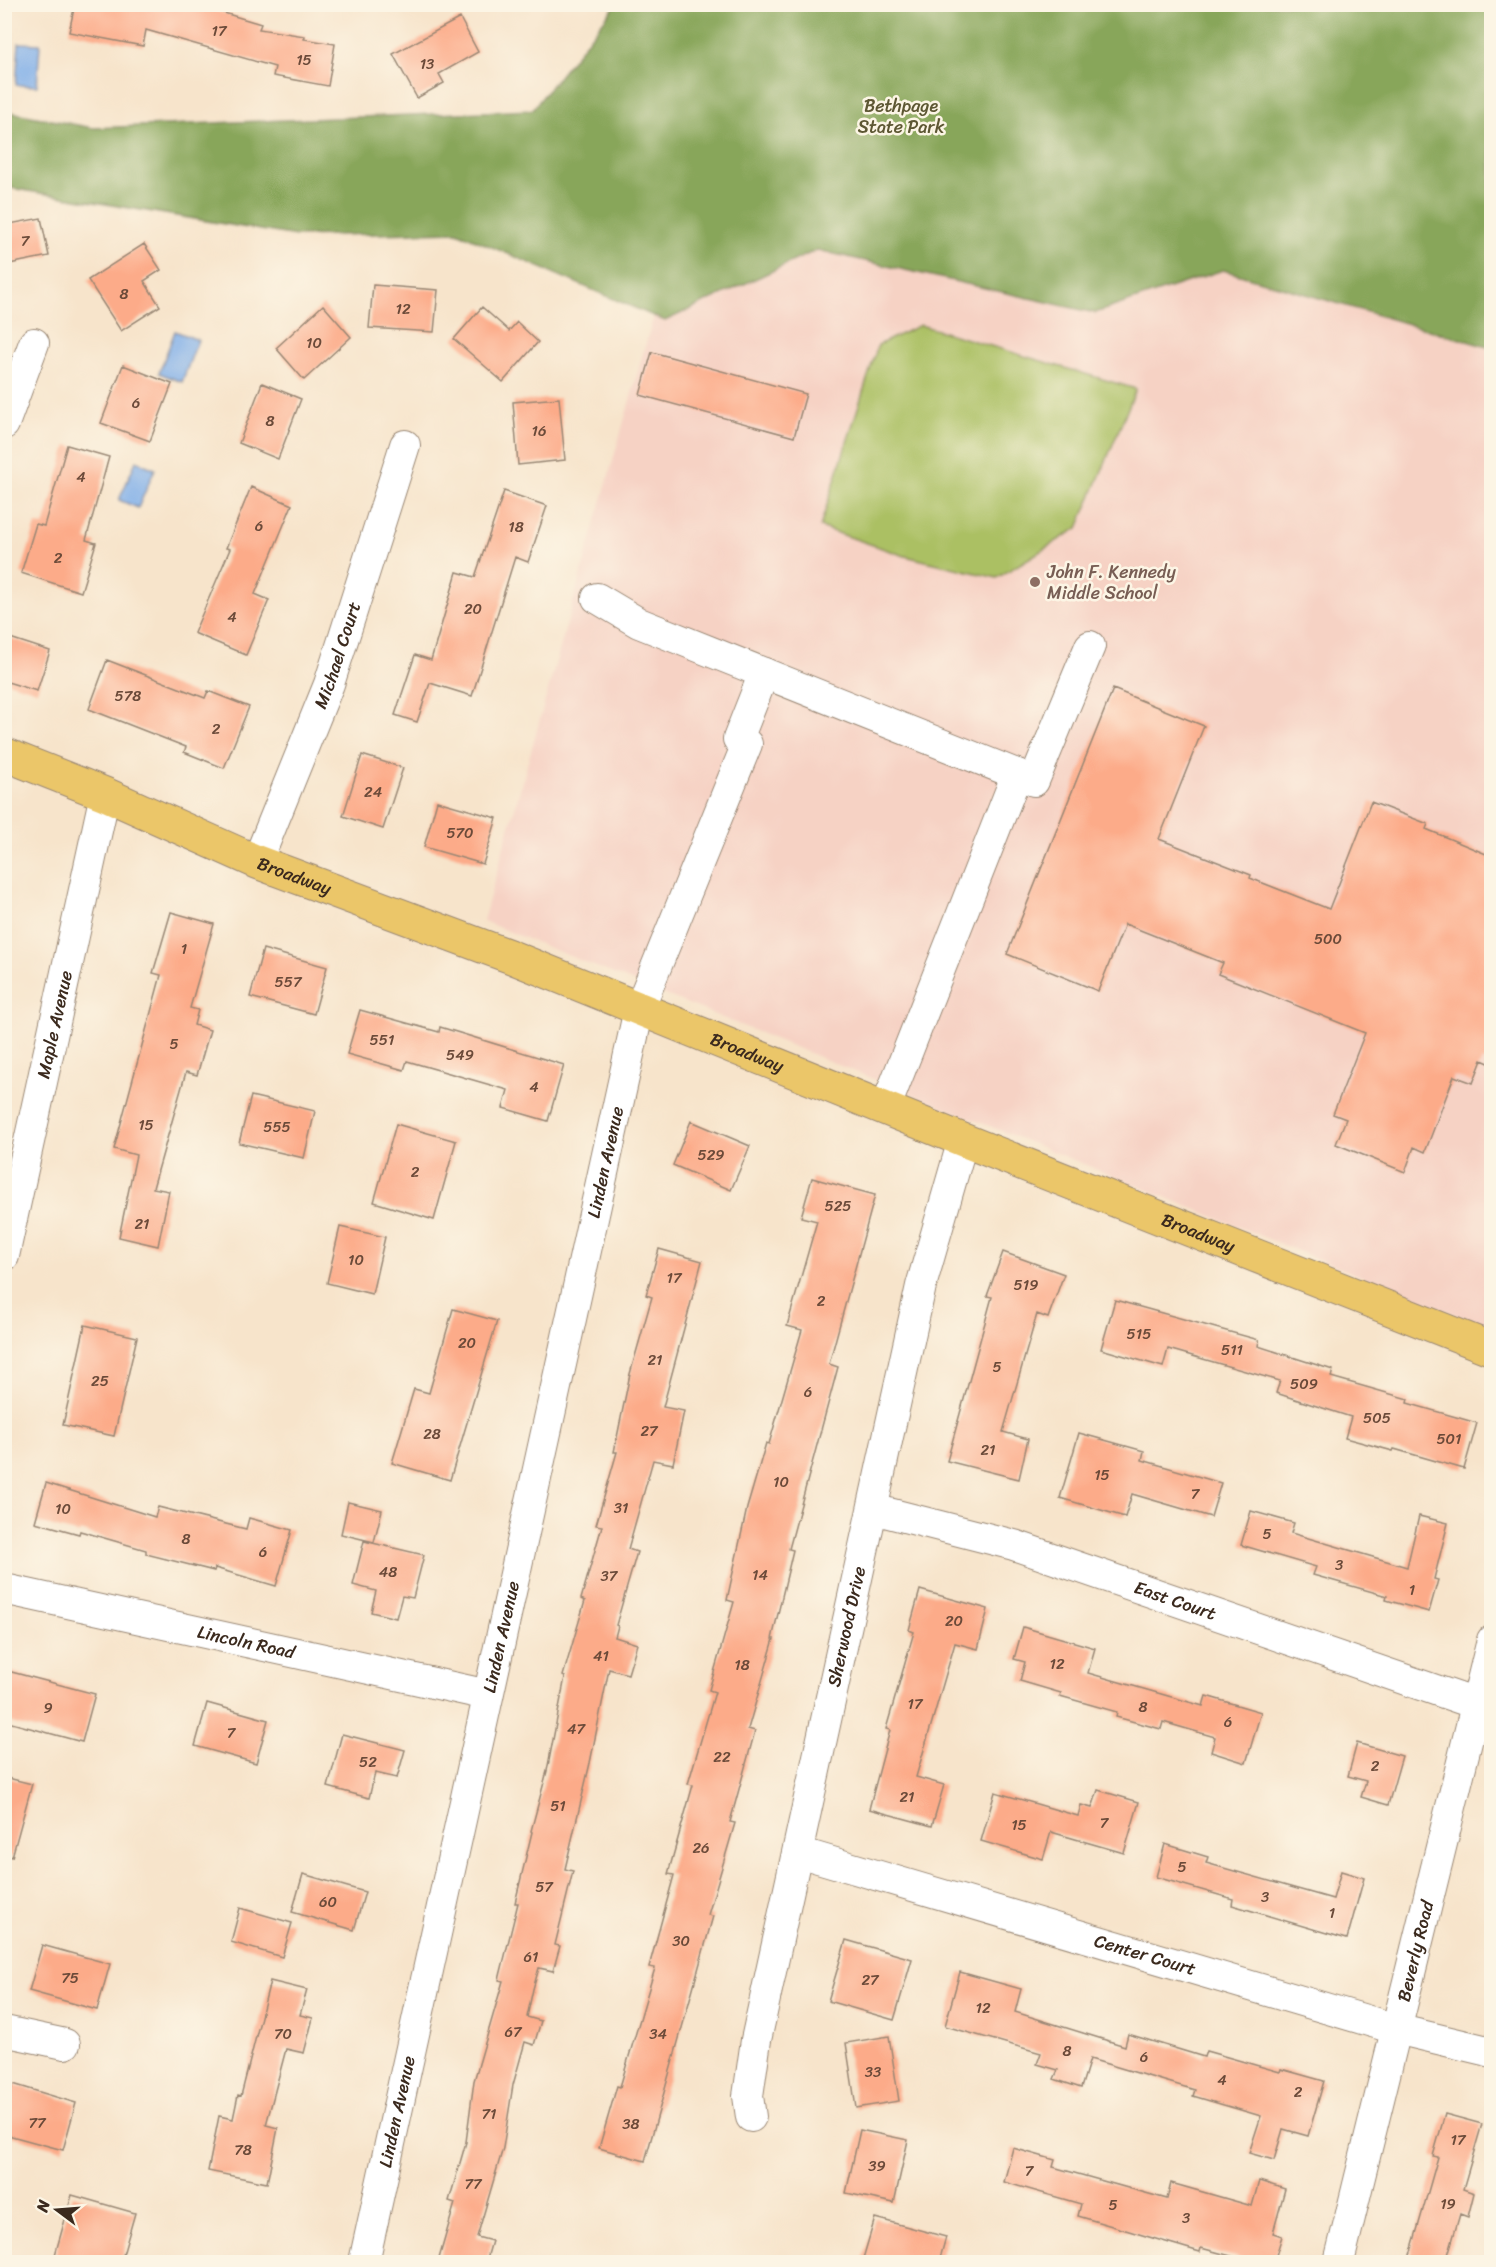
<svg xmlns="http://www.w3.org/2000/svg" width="1496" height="2267" viewBox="0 0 1496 2267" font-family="Sriracha,sans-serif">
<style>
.built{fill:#f6d2c4}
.green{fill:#abc064;stroke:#737541;stroke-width:1.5}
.forest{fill:#88a65a;stroke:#62683c;stroke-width:1.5}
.water{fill:#7faee9;stroke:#5d6c84;stroke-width:1.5}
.building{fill:#fcab89}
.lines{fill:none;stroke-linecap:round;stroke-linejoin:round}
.minor-casing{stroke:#998774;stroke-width:32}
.major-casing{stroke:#998774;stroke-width:35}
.minor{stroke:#fff;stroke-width:30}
.major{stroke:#ebc669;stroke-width:33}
.education-dot{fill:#8d6e63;stroke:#fcf5e5;stroke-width:2}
.labels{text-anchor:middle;stroke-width:5;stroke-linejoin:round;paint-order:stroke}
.number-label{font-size:15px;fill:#6b4a39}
.park-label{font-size:18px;fill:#5d5733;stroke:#fcf5e5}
.education-label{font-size:18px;fill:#785e54;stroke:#fcf5e5;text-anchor:start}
.street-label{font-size:18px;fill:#3b2a1e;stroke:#fcf5e5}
</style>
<rect width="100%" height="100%" fill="#fcf5e5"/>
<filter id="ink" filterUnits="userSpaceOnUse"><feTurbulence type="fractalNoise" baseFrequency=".0167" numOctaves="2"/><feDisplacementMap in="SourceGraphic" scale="12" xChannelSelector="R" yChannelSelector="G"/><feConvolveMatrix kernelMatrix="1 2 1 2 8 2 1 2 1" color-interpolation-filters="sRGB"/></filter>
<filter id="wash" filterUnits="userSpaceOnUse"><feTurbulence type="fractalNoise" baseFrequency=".008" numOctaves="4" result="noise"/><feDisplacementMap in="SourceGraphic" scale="24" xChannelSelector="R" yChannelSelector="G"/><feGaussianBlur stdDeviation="1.35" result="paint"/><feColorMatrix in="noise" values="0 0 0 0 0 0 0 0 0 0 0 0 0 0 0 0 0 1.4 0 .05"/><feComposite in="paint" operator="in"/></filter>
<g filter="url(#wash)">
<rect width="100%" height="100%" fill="#f7e4cb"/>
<path class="built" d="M1491,181V1329L483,921L674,244Z"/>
<path class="green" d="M920,325L1136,389L1078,528L997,578L905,556L820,527L878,345Z"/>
<path class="forest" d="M616,5H1491V348L1223,270L1095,313L817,250L665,321L457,232L296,236L5,187V111L93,128L532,110Z"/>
<path class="water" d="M19,43L40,44L37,86L16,85Z
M175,331L198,340L182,382L159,373Z
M136,461L155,469L138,508L119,500Z"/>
<g id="blocks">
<path class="building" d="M75,4H194L261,24L259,29L305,36L304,39L335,44L328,86L273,76L275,67L146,30L143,46L69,32Z
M460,18L478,52L439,74L444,83L417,98L393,54Z
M41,218L49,256L4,265V225Z
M144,244L161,270L144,281L160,306L121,331L88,280Z
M373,285L438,290L434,332L369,328Z
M323,305L351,337L304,380L276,348Z
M482,307L509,331L517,322L538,342L503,382L454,339Z
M652,352L806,394L794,437L640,395Z
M123,365L172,384L150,441L101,423Z
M262,383L301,399L278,459L239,443Z
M559,398L565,460L518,465L513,402Z
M67,445L109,457L86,540L96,543L81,592L21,573L36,524L44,526Z
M251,487L292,505L255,594L269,600L246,655L194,633L230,549L226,548Z
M504,491L547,506L528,562L515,557L472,696L430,683L417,722L395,715L415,655L431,660L457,572L475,577Z
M4,636L50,651L37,691L4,681Z
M107,660L205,698L208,691L249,707L224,768L184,752L186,747L89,709Z
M1113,689L1204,726L1159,839L1251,875L1250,878L1329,909L1371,802L1428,824L1426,829L1491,856V1064L1482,1060L1473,1083L1454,1076L1425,1152L1414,1147L1405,1172L1336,1144L1346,1119L1333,1114L1365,1033L1218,974L1223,963L1125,924L1098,991L1007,954Z
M362,755L403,768L383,829L343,816Z
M437,801L497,818L483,864L424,847Z
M171,912L214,924L190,1008L198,1010L194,1025L210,1030L197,1075L186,1072L153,1188L169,1191L158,1246L119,1237L136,1155L114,1149L161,975L153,973Z
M263,949L327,967L314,1014L250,997Z
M360,1010L439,1032L440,1027L564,1065L548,1121L503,1108L508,1090L407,1061L404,1070L347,1054Z
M251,1096L315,1111L304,1158L239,1143Z
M691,1121L750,1146L731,1190L673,1165Z
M396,1124L456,1141L434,1220L374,1202Z
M812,1178L875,1195L829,1364L838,1367L789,1549L793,1550L772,1639H774L748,1729L755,1731L730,1822L735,1823L708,1915L713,1916L645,2161L599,2148L617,2086L620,2087L655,1968L649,1967L674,1875L668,1874L693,1785L688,1784L715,1692L709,1690L734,1602L727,1600L747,1508L766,1443L769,1444L802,1330L787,1326L817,1221L801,1217Z
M340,1227L385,1237L372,1294L327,1283Z
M659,1249L702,1261L663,1407L684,1411L673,1464L653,1460L628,1549L637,1552L616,1625L618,1626L615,1637L637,1644L628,1674L609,1669L590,1763L565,1869L573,1871L555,1945L560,1946L553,1971L539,1968L533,1989L527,2017L541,2021L534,2045L525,2042L513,2085L503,2148L477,2237L492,2241L486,2262H438L455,2203L449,2201L466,2142L474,2081L503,1981L499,1980L518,1903H515L532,1832L531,1831L547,1771L565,1677L563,1676L585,1601L581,1599L602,1526L596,1525L617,1452H614L630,1374L652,1297L646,1295Z
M1003,1252L1064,1274L1048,1318L1037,1314L1003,1432L1028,1439L1019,1479L947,1461L992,1297L987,1296Z
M1115,1300L1259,1340L1258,1346L1333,1370L1331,1377L1408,1399L1407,1403L1477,1423L1464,1469L1394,1449L1393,1451L1345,1438L1351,1417L1276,1393L1280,1381L1168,1349L1163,1367L1101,1349Z
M453,1309L497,1321L450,1480L392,1463L414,1389L429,1393Z
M85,1325L137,1337L114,1436L63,1425Z
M1079,1433L1144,1451L1142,1460L1221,1483L1211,1517L1132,1494L1125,1517L1060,1498Z
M46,1483L155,1517L158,1507L246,1529L249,1518L292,1530L276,1586L215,1568L214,1571L146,1554V1550L80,1531L79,1534L35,1522Z
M348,1502L382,1510L374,1542L341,1534Z
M1251,1511L1294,1523L1291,1533L1407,1567L1419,1516L1448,1523L1434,1579L1438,1580L1429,1612L1386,1600L1387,1596L1313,1575L1316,1567L1241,1545Z
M364,1541L424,1555L413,1598L402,1596L396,1618L371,1612L376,1591L353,1585Z
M920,1590L988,1609L978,1649L955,1643L916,1777L944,1785L932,1826L869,1809L890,1730L886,1729L914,1632L909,1630Z
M1023,1627L1095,1648L1088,1673L1203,1706L1206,1696L1261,1712L1246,1763L1211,1752L1215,1737L1163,1722L1161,1729L1116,1717L1117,1712L1060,1696L1061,1693L1020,1681L1025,1662L1014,1659Z
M4,1670L95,1694L82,1742L4,1721Z
M207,1703L268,1720L256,1763L195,1746Z
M342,1734L405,1750L397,1778L375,1773L369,1798L328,1787Z
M1357,1743L1402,1756L1388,1805L1361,1797L1366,1781L1348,1776Z
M4,1777L32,1784L12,1857L4,1856Z
M1098,1790L1139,1802L1124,1853L1051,1832L1043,1859L981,1841L995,1792L1078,1816L1081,1805L1092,1808Z
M1165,1844L1208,1857L1206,1863L1333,1899L1341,1871L1364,1878L1347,1939L1232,1905L1233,1899L1156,1877Z
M303,1874L365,1892L354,1930L292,1912Z
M240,1908L292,1923L282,1957L231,1942Z
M846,1940L912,1959L894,2020L828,2001Z
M42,1945L110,1964L97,2010L29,1991Z
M960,1972L1021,1989L1015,2012L1125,2046L1128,2034L1204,2057L1206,2051L1280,2072L1281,2069L1324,2081L1308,2136L1283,2129L1274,2160L1249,2153L1261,2116L1193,2096L1195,2090L1090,2059L1081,2088L1054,2079L1058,2070L1037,2064L1041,2053L945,2026Z
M270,1981L307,1990L300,2015L313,2018L304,2053L286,2049L266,2125L278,2128L267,2183L208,2171L219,2116L233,2119L238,2095L241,2096Z
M889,2036L899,2101L856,2108L846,2043Z
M13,2084L76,2103L63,2150L4,2134V2112Z
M1445,2114L1482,2124L1463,2189L1474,2193L1468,2217L1460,2214L1446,2262H1408L1438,2157L1433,2156Z
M860,2130L908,2140L894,2203L846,2193Z
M1013,2148L1055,2160L1053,2167L1167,2199L1171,2183L1252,2206L1259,2181L1285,2189L1273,2233L1282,2236L1274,2262H1253L1201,2248L1200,2252L1078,2216L1081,2204L1004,2182Z
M72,2195L135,2213L121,2262H53Z
M875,2218L946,2237L939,2262H862Z"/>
</g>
</g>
<g filter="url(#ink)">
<use href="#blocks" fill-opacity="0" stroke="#998774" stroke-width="1.5"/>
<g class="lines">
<defs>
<g id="minor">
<path d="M4,424L34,343"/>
<path d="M597,598L639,623L1034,781L1090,646"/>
<path id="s1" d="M257,862L329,684L405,445"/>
<path d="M885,1109L1017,774"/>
<path id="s2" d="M4,1256L105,794"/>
<path id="s3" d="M873,1509L1014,1545L1476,1704"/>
<path id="s4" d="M4,1589L488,1695"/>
<path id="s5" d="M798,1852L1396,2029L1492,2052"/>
<path d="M4,2031L65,2044"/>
<path id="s6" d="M751,2117L748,2096L756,2040L921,1286L963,1140"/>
<path id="s7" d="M364,2262L639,1009L747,744L738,739L764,673"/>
<path id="s8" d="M1339,2262L1492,1640"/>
</g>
<g id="major">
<path id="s9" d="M4,754L105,794L257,862L509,956L963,1140L1492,1349"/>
</g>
</defs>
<use href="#minor" class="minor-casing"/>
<use href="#major" class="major-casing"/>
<use href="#minor" class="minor"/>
<use href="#major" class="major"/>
</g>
</g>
<circle class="education-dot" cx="1035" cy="582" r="6"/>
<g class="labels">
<g class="number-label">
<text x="219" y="36">17</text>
<text x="304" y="65">15</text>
<text x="427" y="69">13</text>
<text x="25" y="246">7</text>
<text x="124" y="299">8</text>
<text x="403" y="314">12</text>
<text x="314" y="348">10</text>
<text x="136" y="408">6</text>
<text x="270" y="426">8</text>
<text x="539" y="436">16</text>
<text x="81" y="482">4</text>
<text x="259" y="531">6</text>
<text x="516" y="532">18</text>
<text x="58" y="563">2</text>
<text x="473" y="614">20</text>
<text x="232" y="622">4</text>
<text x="128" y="701">578</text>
<text x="216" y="734">2</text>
<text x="373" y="797">24</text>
<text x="460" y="838">570</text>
<text x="1328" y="944">500</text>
<text x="184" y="954">1</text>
<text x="288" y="987">557</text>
<text x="382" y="1045">551</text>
<text x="174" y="1049">5</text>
<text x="460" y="1060">549</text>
<text x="534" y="1092">4</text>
<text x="146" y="1130">15</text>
<text x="277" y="1132">555</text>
<text x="711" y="1160">529</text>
<text x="415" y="1177">2</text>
<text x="838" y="1211">525</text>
<text x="142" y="1229">21</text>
<text x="356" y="1265">10</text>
<text x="674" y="1283">17</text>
<text x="1026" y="1290">519</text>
<text x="821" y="1306">2</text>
<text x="1139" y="1339">515</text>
<text x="467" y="1348">20</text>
<text x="1232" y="1355">511</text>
<text x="655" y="1365">21</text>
<text x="997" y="1372">5</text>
<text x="100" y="1386">25</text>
<text x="1304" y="1389">509</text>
<text x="808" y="1397">6</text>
<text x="1377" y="1423">505</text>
<text x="649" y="1436">27</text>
<text x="432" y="1439">28</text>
<text x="1449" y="1444">501</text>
<text x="988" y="1455">21</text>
<text x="1102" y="1480">15</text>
<text x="781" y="1487">10</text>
<text x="1195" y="1499">7</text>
<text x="621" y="1513">31</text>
<text x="63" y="1514">10</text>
<text x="1267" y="1539">5</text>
<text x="186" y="1544">8</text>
<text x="263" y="1557">6</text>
<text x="1339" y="1570">3</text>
<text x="388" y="1577">48</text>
<text x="760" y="1580">14</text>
<text x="609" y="1581">37</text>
<text x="1412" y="1595">1</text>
<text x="954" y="1626">20</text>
<text x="601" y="1661">41</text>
<text x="1057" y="1669">12</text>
<text x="742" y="1670">18</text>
<text x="915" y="1709">17</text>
<text x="1143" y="1712">8</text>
<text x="48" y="1713">9</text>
<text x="1228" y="1727">6</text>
<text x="576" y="1734">47</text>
<text x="231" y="1738">7</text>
<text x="722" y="1762">22</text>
<text x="368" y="1767">52</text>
<text x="1375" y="1771">2</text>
<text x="907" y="1802">21</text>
<text x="558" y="1811">51</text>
<text x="1104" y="1828">7</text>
<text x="1019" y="1830">15</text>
<text x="701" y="1853">26</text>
<text x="1182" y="1872">5</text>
<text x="544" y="1892">57</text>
<text x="1265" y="1902">3</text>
<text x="328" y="1907">60</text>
<text x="1332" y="1918">1</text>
<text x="681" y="1946">30</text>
<text x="531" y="1962">61</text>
<text x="70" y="1983">75</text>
<text x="870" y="1985">27</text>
<text x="983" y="2013">12</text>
<text x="513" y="2037">67</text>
<text x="283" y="2039">70</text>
<text x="658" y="2039">34</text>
<text x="1067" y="2056">8</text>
<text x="1144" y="2062">6</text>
<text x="873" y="2077">33</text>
<text x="1222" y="2085">4</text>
<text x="1298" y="2097">2</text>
<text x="489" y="2119">71</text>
<text x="37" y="2128">77</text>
<text x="631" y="2129">38</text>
<text x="1458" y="2145">17</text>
<text x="243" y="2155">78</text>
<text x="877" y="2171">39</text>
<text x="1029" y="2176">7</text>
<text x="473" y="2189">77</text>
<text x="1448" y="2209">19</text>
<text x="1113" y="2210">5</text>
<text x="1186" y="2223">3</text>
</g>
<g class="park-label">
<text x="901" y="112">Bethpage<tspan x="901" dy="21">State Park</tspan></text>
</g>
<g class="education-label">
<text x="1047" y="578">John F. Kennedy<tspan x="1047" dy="21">Middle School</tspan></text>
</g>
<g class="street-label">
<text dy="6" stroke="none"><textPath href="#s1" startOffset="222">Michael Court</textPath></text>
<text dy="6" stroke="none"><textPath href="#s9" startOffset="315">Broadway</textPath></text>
<text dy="6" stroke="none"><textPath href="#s2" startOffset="237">Maple Avenue</textPath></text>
<text dy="6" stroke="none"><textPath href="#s9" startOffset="801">Broadway</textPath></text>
<text dy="6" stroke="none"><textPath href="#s7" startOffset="1126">Linden Avenue</textPath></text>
<text dy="6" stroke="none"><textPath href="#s9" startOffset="1287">Broadway</textPath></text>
<text dy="6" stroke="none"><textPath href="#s3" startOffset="316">East Court</textPath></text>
<text dy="6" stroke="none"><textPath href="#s6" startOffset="501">Sherwood Drive</textPath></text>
<text dy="6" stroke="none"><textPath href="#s7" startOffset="640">Linden Avenue</textPath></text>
<text dy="6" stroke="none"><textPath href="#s4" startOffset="248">Lincoln Road</textPath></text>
<text dy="6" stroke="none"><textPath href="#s8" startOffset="320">Beverly Road</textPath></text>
<text dy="6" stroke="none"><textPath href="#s5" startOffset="362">Center Court</textPath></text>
<text dy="6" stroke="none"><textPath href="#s7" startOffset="154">Linden Avenue</textPath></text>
</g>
</g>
<rect width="1496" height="2267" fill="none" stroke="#fcf5e5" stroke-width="24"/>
<g transform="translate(57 2210) rotate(286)" stroke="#fcf5e5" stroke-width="4.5" paint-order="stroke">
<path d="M0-4.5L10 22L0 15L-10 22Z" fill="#3b2a1e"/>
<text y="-9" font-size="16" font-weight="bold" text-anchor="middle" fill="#3b2a1e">N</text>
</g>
</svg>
